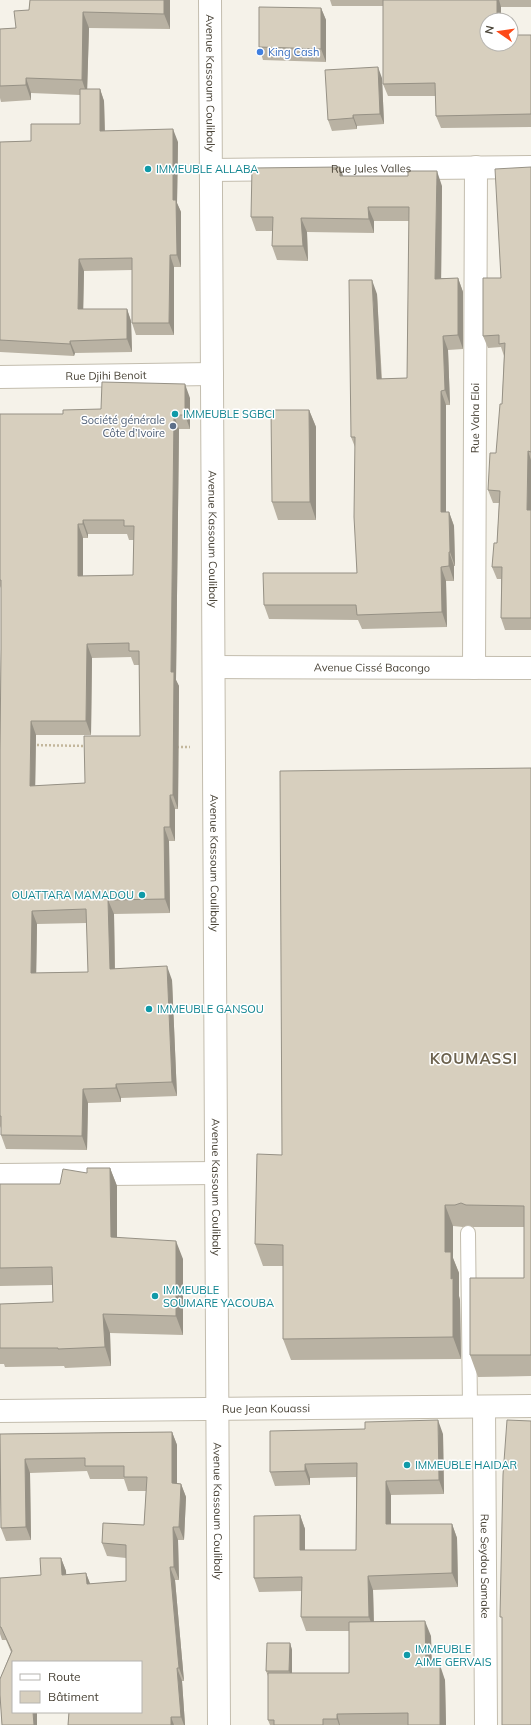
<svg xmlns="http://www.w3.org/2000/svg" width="531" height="1725" viewBox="0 0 531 1725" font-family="Mulish,sans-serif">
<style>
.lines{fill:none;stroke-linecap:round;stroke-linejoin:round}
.service-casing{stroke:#c3bdae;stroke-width:16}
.minor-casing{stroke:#c3bdae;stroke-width:24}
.tertiary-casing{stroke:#c3bdae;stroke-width:24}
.path{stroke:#c3b79c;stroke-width:2.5;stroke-dasharray:2 2;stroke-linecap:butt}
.service{stroke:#fff;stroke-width:14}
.minor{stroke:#fff;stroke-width:22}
.tertiary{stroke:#fff;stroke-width:22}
.wall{fill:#b9b2a3;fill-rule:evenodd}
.shaded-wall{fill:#969185}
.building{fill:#d7cfbe;stroke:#969185;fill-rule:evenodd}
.shop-dot{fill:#3f7fe0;stroke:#fff;stroke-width:1.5}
.culture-dot{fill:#0f9aa8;stroke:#fff;stroke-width:1.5}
.service-dot{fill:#5c6f8a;stroke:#fff;stroke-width:1.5}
.labels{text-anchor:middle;stroke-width:3;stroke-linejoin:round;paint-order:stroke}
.shop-label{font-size:11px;fill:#366cbe;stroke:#fff;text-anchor:start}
.street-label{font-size:11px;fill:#494337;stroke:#fff}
.culture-label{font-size:11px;fill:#0d838f;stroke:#fff;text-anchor:start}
.service-label{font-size:11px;fill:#4e5e75;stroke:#fff;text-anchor:end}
.district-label{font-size:15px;font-weight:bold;letter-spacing:1px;fill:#6c624e;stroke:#fff}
</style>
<rect width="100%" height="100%" fill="#f5f2e9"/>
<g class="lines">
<defs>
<path id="service" d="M468,1233L470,1407"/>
<g id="minor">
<path id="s1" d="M211,170L531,167"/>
<path id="s2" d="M0,377L212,374"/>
<path id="s3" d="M214,667L531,668"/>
<path id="s4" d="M474,668L476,167"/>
<path d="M0,1175L216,1173"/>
<path id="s5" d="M484,1407L486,1725"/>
<path id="s6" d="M0,1411L531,1406"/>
</g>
<g id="tertiary">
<path id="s7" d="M210,0L219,1725"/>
</g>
</defs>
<use href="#service" class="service-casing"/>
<use href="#minor" class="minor-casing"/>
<use href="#tertiary" class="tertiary-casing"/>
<path class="path" d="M33,745L86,746
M177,747H190"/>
<use href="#service" class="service"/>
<use href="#minor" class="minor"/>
<use href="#tertiary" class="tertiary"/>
</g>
<path class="wall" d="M30,0H170V29L89,28L87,89H100L104,101L105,131L178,142L177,203L181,212V267H174V335H136L132,323V270L84,271L83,309H127L131,321L132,352L75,353L74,356L0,352V142L31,141L80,124V95L31,93V100L1,102L0,98V29L16,28L29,10Z
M330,0H531V7H501L487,44L531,35V127L441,128L436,116V96H388L383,84V6H332Z
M321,8L326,20V62L263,60L259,47Z
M382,78L384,124L357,126V129L332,131L328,120Z
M531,167V630H505L501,618V579H497L492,567L497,543L499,503H493L488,490L496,453L502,404L504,356L501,347L488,348L483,336L501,278Z
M343,176L442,186L441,278H458L463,292V349L448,350L450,405H446V512H449L454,526L455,566H454V581H446L447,627L362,629L358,620L269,619L264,605L357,573L355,447L351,437L377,294L382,379L407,378L409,221H374V233L307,232L308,261L277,260L272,246V231H256L251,217Z
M190,398V429H179L176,680L179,686L178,809H175V841H169L170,913L114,914L115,969L172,980L177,1096L121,1098V1102L88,1103L87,1150L6,1149L1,1135V1128L0,1126V750L1,649V588L0,586V499L63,414ZM88,534H127L129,540H134L133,575L83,576V538H88ZM131,657L134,665H139L140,736L85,783L35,786L36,735H91L92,658ZM87,923L88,972L36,973L37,924Z
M309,410L316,427V520H278L272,502Z
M531,768V1376L478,1377L470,1355L524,1278V1227H473L468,1225L463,1227L453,1226V1258L459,1273V1296L460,1300L461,1359L291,1360L283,1339V1266H263L255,1244L282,1155Z
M110,1168L117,1186V1237L183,1259V1335L110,1333L111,1366L65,1368L64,1366L5,1367L4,1364H0V1304L53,1302L52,1285L0,1286V1184H60L87,1173Z
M172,1432L177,1445V1483L181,1484L186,1497L184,1540H178L179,1580H175L184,1681H182L185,1725H68L69,1712H141V1662H13V1712H37V1725H2L0,1695V1679L11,1652L6,1640H2L0,1634V1578L41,1575L40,1558H61L66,1571V1575L86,1573L90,1584L126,1581V1558L107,1556L102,1543L103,1523L144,1525L146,1491H128L124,1479H90L87,1471L30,1473L31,1540L6,1541L1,1528L0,1434Z
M443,1434L444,1494L391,1495V1524H452L457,1538L458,1587L373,1590L374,1622L431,1636L432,1665L445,1680L446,1725H270L268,1720V1676L266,1671L290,1643L292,1650V1673H349V1631H306L301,1617L302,1591L259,1592L254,1578L300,1515L305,1529V1550H356V1477L310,1478V1485L275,1486L270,1472Z"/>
<path class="shaded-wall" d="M164,0H170V29L164,14Z
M497,0H499L501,7V20H497Z
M321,8L326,20V62L321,49Z
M83,12L89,28L87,95L82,80Z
M378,67L382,78L384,124L380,114Z
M26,78L31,93V100L26,85Z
M100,89L104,101L105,143L100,131Z
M353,115L357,126V129L353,118Z
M173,129L178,142L177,203L181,212V267L177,255L173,200Z
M340,167L345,181L340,176Z
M437,171L442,186L441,293L435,279Z
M368,207L374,221V233L369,219Z
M301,218L307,232L308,261L303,246Z
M170,255L174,267V335L169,323Z
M79,259L84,271L83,321L78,309Z
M458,278L463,292V349L458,335Z
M372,280L377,294L382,393L377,379Z
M127,309L131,321L132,352L127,339Z
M443,336L448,350L450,405L445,390Z
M70,341L75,353L74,356L70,344Z
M185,384L190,398V429L185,415Z
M441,391L446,405V526L441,512Z
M309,410L316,427V520L310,502Z
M174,415L179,429L176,680L179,686L178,809L173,795L171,672Z
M528,451L531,460V520L527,510Z
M449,512L454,526L455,566L450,552Z
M83,520L88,534V538L83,524Z
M78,524L83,538V590L78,576Z
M449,552L454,566V581L449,566Z
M441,567L446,581L447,627L442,612Z
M87,644L92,658L91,735L86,721Z
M31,721L36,735L35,800L30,786Z
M170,795L175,809V841L170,827Z
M164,827L169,841L170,913L165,899Z
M108,900L114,914L115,983L110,969Z
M32,911L37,924L36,987L31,973Z
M167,966L172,980L177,1096L172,1082Z
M116,1084L121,1098V1102L116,1088Z
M83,1089L88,1103L87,1150L82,1136Z
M110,1168L117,1186V1255L111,1237Z
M445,1205L453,1226V1258L459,1273V1296L460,1300L461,1359L453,1337L445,1252Z
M176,1241L183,1259V1335L176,1316Z
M103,1314L110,1333L111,1366L105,1347Z
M438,1420L443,1434L444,1494L439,1480Z
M172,1432L177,1445V1497L172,1483Z
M25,1459L30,1473L31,1540L26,1527Z
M305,1464L310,1478V1485L305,1471Z
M386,1481L391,1495V1538L386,1524Z
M181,1484L186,1497L184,1540L179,1527Z
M300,1515L305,1529V1564L300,1550Z
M452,1524L457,1538L458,1587L452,1573Z
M173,1527L178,1540L179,1580L174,1567Z
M61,1558L66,1571L67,1588L62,1575Z
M170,1567L175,1580L184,1681L179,1668Z
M86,1573L91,1586L87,1584Z
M368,1576L373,1590L374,1631L369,1617Z
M425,1621L431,1636L432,1680L426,1665Z
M290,1643L292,1650V1678L289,1671Z
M440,1665L445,1680L446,1725H440Z
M177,1668L182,1681L185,1725H184L181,1717Z
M33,1712H37V1725H34Z
M337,1714L340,1725H339L337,1719Z
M171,1717L174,1725H171Z"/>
<path class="building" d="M30,0H164V14L83,12L82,80L26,78V85L0,86V29L16,28L14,11L29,10Z
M383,0H497V20H487V44H511V35H531V114L436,116L435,83L383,84Z
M259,7L321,8V49L259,47Z
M378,67L380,114L353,115V118L328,120L325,70Z
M80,89H100V131L173,129V200H176L177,255H170L169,323H132V258L79,259L78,309H127V339L70,341V344L0,340V142L31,141V124H80Z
M340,167V176H408V171H437L435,279L458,278V335L443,336L445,390L441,391V512H449L450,552H449V566L441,567L442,612L357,615L356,605H264L263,573H357L354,517L355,437H351L349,280H372L377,379L407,378L409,207H368L369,219L301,218L303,246H272L273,217H251L252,168Z
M531,167V452L528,451L527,510H531V618H501L502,567H492L494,543H497L500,491L488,490L490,453H496L500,404H502L505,343L499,344V335L483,336V278H501L495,169Z
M102,382L185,384V415H174L171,672H174L173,795H170V827H164L165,899L108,900L110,969L167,966L172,1082L116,1084V1088L83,1089L82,1136L1,1135V1116H0V750L1,649V580H0V414H63V410L101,409ZM83,520H124V526H134L133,575L78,576V524H83ZM129,643V651H139L140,736H84L85,783L30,786L31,721H86L87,644ZM86,909L88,972L31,973L32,911Z
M271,410H309L310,502H272Z
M531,768V1355H470V1278H524V1206L466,1205L461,1203L455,1205H445V1252H451V1279L453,1278V1337L283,1339V1245L255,1244L257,1154L282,1155L280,771Z
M87,1168H110L111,1237L176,1241V1316L103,1314L105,1347L58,1349V1348H0V1304L53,1302L52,1267L0,1268V1184H60L63,1169L87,1173Z
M438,1420L439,1480L386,1481V1524H452V1573L368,1576L369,1617H301L302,1577L254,1578V1516L300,1515V1550H356L357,1463L305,1464V1471L270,1472V1431L365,1429V1422Z
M507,1420L531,1421V1725H502V1617H500L503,1475Z
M172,1432V1483L181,1484L179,1527H173L174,1567H170L179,1668H177L181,1717H171V1725H68L69,1712H141V1662H13V1712H33L34,1725H2L0,1695V1679L12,1651L1,1627H0V1578L41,1575L40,1558H61L62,1575L86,1573L87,1584L126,1581V1545L102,1543L103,1523L144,1525L147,1477H124V1466H85V1458L25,1459L26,1527L1,1528L0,1434Z
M425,1621L426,1665H440V1725H408V1713L337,1714V1719H323V1725H274V1720H268V1673H349V1622Z
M267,1643H290L289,1671H266Z"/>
<circle class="shop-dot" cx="260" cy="52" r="4"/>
<g class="culture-dot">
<circle cx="148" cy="169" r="4"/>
<circle cx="175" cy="414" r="4"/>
<circle cx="142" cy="895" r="4"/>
<circle cx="149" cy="1009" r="4"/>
<circle cx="155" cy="1296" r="4"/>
<circle cx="407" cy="1465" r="4"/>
<circle cx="407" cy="1655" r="4"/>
</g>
<circle class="service-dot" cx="173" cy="426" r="4"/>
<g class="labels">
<g class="shop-label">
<text x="268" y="56">King Cash</text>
</g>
<g class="street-label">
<text dy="4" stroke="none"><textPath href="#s7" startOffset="83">Avenue Kassoum Coulibaly</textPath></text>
<text dy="4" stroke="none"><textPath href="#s1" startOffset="160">Rue Jules Valles</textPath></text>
<text dy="4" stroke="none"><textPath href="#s2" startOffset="106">Rue Djihi Benoit</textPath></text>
<text dy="4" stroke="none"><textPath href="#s4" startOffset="250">Rue Vaha Eloi</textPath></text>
<text dy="4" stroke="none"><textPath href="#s7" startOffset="539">Avenue Kassoum Coulibaly</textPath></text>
<text dy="4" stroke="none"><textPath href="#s3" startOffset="158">Avenue Cissé Bacongo</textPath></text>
<text dy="4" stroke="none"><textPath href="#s7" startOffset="863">Avenue Kassoum Coulibaly</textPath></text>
<text dy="4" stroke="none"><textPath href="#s7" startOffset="1187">Avenue Kassoum Coulibaly</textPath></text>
<text dy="4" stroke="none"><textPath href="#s6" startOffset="266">Rue Jean Kouassi</textPath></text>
<text dy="4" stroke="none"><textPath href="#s7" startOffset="1511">Avenue Kassoum Coulibaly</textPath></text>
<text dy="4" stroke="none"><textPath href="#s5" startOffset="159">Rue Seydou Samake</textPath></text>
</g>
<g class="culture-label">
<text x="156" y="173">IMMEUBLE ALLABA</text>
<text x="183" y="418">IMMEUBLE SGBCI</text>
<text x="134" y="899" text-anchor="end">OUATTARA MAMADOU</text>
<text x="157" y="1013">IMMEUBLE GANSOU</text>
<text x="163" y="1294">IMMEUBLE<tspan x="163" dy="13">SOUMARE YACOUBA</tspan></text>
<text x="415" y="1469">IMMEUBLE HAIDAR</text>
<text x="415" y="1653">IMMEUBLE<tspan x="415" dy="13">AIME GERVAIS</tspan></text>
</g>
<g class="service-label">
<text x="165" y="424">Société générale<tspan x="165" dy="13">Côte d’Ivoire</tspan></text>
</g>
<g class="district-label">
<text x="474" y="1064">KOUMASSI</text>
</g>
</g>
<rect x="12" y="1661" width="130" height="52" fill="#ffffff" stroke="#b6b4af"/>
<rect x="20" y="1674" width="20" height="6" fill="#ffffff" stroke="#b6b4af"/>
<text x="48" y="1681" font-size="12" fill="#494337">Route</text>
<rect x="20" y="1691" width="20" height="12" fill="#d7cfbe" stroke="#b6b4af"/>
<text x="48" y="1701" font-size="12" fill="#494337">Bâtiment</text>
<g transform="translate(499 32) rotate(283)"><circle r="19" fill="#ffffff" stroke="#b6b4af"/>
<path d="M0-3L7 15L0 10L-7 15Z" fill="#fd4918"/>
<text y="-6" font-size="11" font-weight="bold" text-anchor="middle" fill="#494337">N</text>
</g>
</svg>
